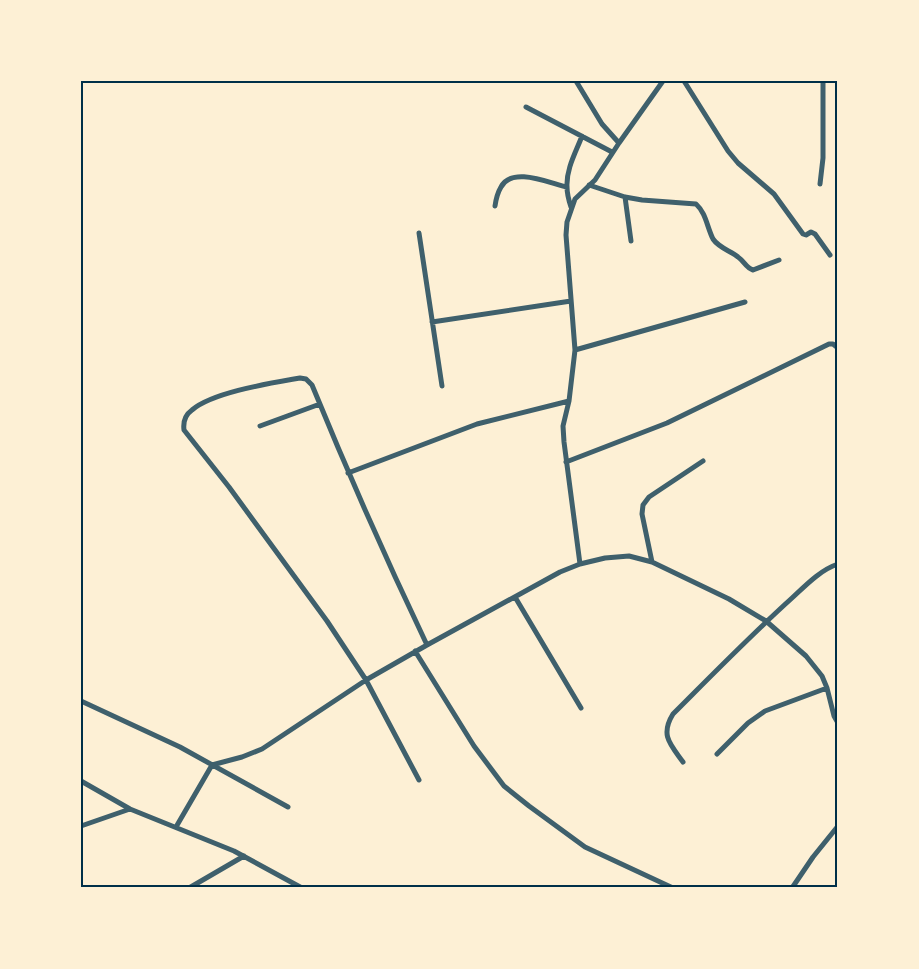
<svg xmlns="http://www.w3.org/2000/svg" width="919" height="969" viewBox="0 0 919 969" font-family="Raleway,sans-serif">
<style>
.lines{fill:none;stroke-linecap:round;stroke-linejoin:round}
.minor{stroke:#3f606c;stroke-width:5}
.neatline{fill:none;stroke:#003049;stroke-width:2}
</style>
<rect width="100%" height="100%" fill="#fdf0d5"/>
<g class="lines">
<path class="minor" d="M576,81L602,124L619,143
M684,81L728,151L738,163L774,194L803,234L806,235L811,232L815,234L830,255
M526,107L612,152
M820,184L823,158V81
M589,185L625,197L642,200L696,204C706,213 707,227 713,239C719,248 731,251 738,257C744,261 746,268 753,270L779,260
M625,197L631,241
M495,206C496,199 498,192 501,187C512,166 549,183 567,187
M571,207C569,201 567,194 567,187C566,169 576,152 582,136
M419,233L442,386
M432,322L571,301
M575,350L745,302
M260,426L320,404
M566,462L667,423L829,344H833L838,348
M348,473L477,424L569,401
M652,562L642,514L643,505L649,497L703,461
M580,564L564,442L563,426L569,401L575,350L566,235L567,222L575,199L595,180L619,143L663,81
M515,597L581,708
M415,651L474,746L504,786L529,806L585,847L673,888
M81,701L180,747L288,807
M717,754L748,723L765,711L827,688
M683,762C670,744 660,735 673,714C712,675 751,635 792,598C805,586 820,570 838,564
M419,780L366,680L327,621L229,487L184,430C183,422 185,415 192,410C213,392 272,383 300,378L306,379L312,385C348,473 386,559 427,645
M81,781L130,809L234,851L302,888
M81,826L130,809
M176,827L212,765L242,757L262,749L366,680L427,645L560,572L580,564L605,558L629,556L652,562L729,599L766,621L806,656L822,676L827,688L834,716L838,723
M189,888L244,856
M792,888L813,857L838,826"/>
</g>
<rect width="919" height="969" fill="none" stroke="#fdf0d5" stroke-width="165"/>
<rect x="82" y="82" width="754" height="804" class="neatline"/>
</svg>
